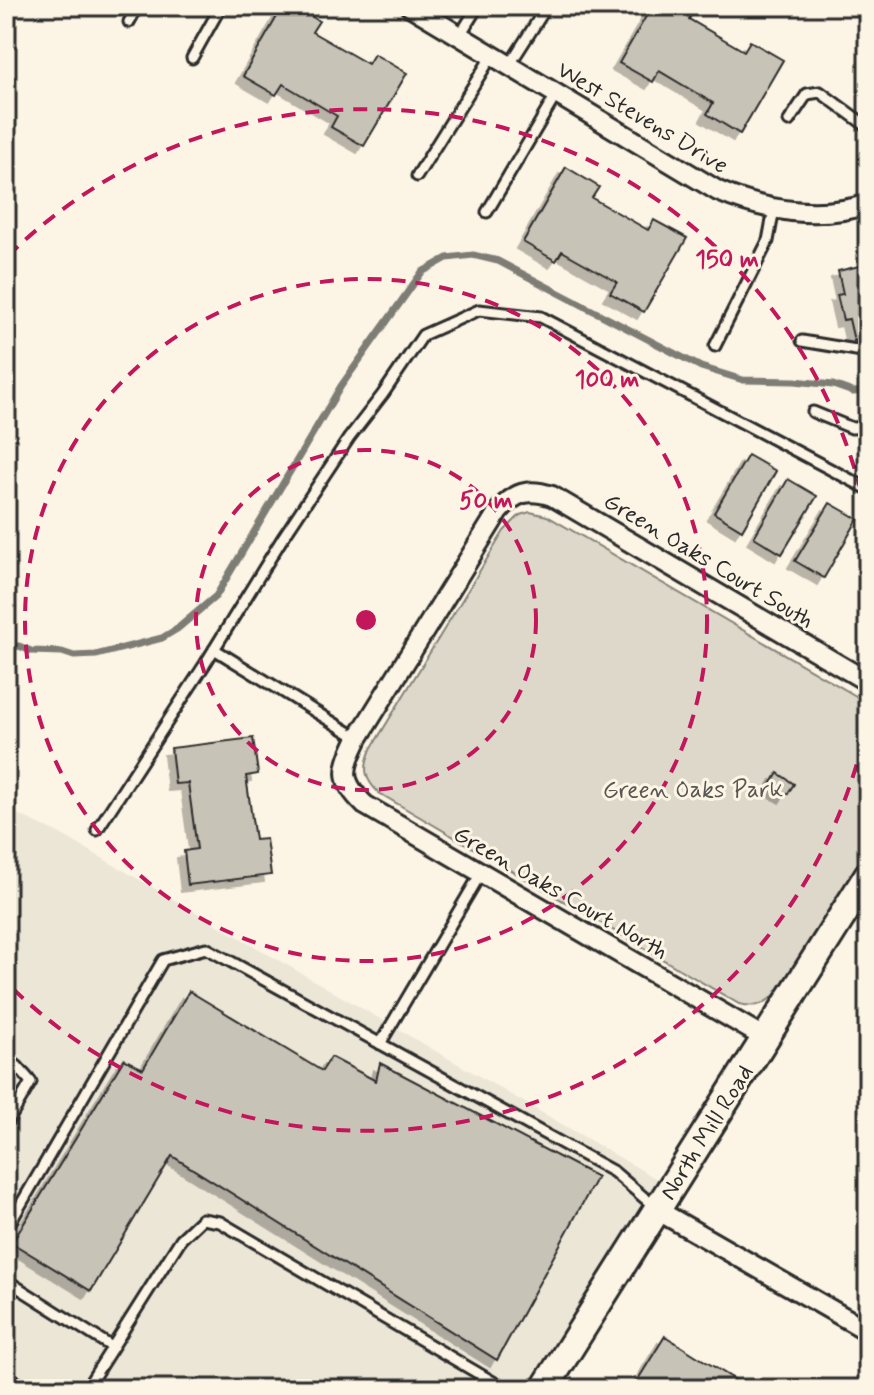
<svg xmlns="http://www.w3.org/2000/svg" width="874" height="1395" viewBox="0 0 874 1395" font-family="Mynerve,sans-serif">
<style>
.built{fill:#ece6d7}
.green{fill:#ded8ca;stroke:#84827a;stroke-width:2}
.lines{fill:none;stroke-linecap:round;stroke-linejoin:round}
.stream{stroke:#7d7b74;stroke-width:7}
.building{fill:#c8c3b7;stroke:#2b2b2b;stroke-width:2;filter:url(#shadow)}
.lane-casing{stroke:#2b2b2b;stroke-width:15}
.street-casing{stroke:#2b2b2b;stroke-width:24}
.secondary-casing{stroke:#2b2b2b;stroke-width:32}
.lane{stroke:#fcf5e5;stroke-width:9}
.street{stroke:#fcf5e5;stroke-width:18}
.secondary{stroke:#fcf5e5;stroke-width:26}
.ring{fill:none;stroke:#c2185b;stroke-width:4;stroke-dasharray:14 10}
.labels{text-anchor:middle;stroke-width:6;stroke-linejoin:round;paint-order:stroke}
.street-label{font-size:24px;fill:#2b2b2b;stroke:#fcf5e5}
.park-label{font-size:24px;fill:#585653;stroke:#fcf5e5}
.centre{fill:#c2185b;stroke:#fcf5e5;stroke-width:4}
.ring-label{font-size:24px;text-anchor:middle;font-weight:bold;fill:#c2185b;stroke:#fcf5e5;stroke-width:6;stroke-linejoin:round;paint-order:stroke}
</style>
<defs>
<filter id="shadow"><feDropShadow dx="-7" dy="7" stdDeviation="0" flood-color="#0004"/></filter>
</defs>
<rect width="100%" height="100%" fill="#fcf5e5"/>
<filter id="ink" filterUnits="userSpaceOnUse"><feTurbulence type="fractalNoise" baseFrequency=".0125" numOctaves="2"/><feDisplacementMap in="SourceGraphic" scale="16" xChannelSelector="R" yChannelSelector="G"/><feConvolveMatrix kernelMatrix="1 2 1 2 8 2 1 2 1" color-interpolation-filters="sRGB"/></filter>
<g filter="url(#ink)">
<path class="built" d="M6,809L57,832L662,1182L533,1389H6Z"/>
<path class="green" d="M530,512L547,516L868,703V847L778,992C764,1005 757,1008 739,1004L379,793C364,779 363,768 371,749L504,531L520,515Z"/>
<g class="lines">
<path class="stream" d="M6,647L19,646L31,651L62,652L74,656L96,655L162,638L177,629L216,596L341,386L422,272L447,258L473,255L498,261L701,367L743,380L795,381L833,385L853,392L868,391"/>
</g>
<path class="building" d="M283,6H294L319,21L312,32L368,64L374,54L407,73L364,146L331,127L337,116L283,84L276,95L243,76Z
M652,6H692L695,8L689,19L744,51L750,41L783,60L740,134L707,114L713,103L659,71L653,82L619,63Z
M566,167L599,187L592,198L648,230L654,220L687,238L644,312L610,293L617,282L562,251L556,261L523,242Z
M868,264V338L854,341L849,319L843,320L837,295L843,294L838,271Z
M748,455L776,471L742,530L714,513Z
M788,479L817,496L782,554L754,537Z
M830,503L858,519L824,578L795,561Z
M253,738L258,774L246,776L255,840L266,839L271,875L188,885L184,851L197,849L188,783L175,784L171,748Z
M778,773L794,784L786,796L770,786Z
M189,991L322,1071L331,1057L376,1081L380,1063L597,1177L497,1360L172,1156L91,1291L12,1243L124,1059L143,1069Z
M665,1336L695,1355L750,1389H632Z"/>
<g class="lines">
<defs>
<path id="lane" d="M129,22L138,6
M460,35L478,6
M192,58L221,6
M510,64L547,6
M789,121L807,94L820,92L868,127
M417,176L493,54
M487,212L556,95
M802,341L868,352
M715,346L768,241L774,209
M813,412L852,428L868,427
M214,649L358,738
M97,830L205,664L282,539L349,438L383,394L423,335L479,310L541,317L868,489
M380,1044L481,873
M6,1059L17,1066L31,1082L6,1125
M6,1230L163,960L206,948L614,1172L655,1207
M6,1280L112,1347
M6,1376L27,1389
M86,1389L181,1239L202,1219L220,1222L505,1389"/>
<path id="street" d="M410,6L718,191C764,211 819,220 868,204
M765,1038L365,805C339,780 343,769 358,738L498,512C515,492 528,488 552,496L868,682
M657,1210L868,1331"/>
<path id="secondary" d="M544,1389L868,875"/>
</defs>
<use href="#lane" class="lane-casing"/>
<use href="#street" class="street-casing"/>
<use href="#secondary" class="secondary-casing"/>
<use href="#lane" class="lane"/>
<use href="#street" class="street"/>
<use href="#secondary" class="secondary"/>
</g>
</g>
<g class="ring">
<circle cx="366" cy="620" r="170"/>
<circle cx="366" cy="620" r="341"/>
<path d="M868 718A511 511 0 0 1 8 984M8 256A511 511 0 0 1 868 522"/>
</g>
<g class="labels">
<g class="street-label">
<text transform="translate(643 117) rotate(31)" y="8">West Stevens Drive</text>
<text transform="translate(709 560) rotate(31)" y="8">Green Oaks Court South</text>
<text transform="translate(561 892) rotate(30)" y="8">Green Oaks Court North</text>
<text transform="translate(706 1132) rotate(-58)" y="8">North Mill Road</text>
</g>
<g class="park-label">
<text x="693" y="797">Green Oaks Park</text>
</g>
</g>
<circle cx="366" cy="620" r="12" class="centre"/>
<g class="ring-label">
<text x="727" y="267">150 m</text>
<text x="607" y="387">100 m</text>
<text x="486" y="508">50 m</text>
</g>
<rect width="874" height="1395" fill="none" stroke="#fcf5e5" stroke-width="32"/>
<rect x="16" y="16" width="842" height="1363" fill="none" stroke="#2b2b2b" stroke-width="3" filter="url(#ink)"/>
</svg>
